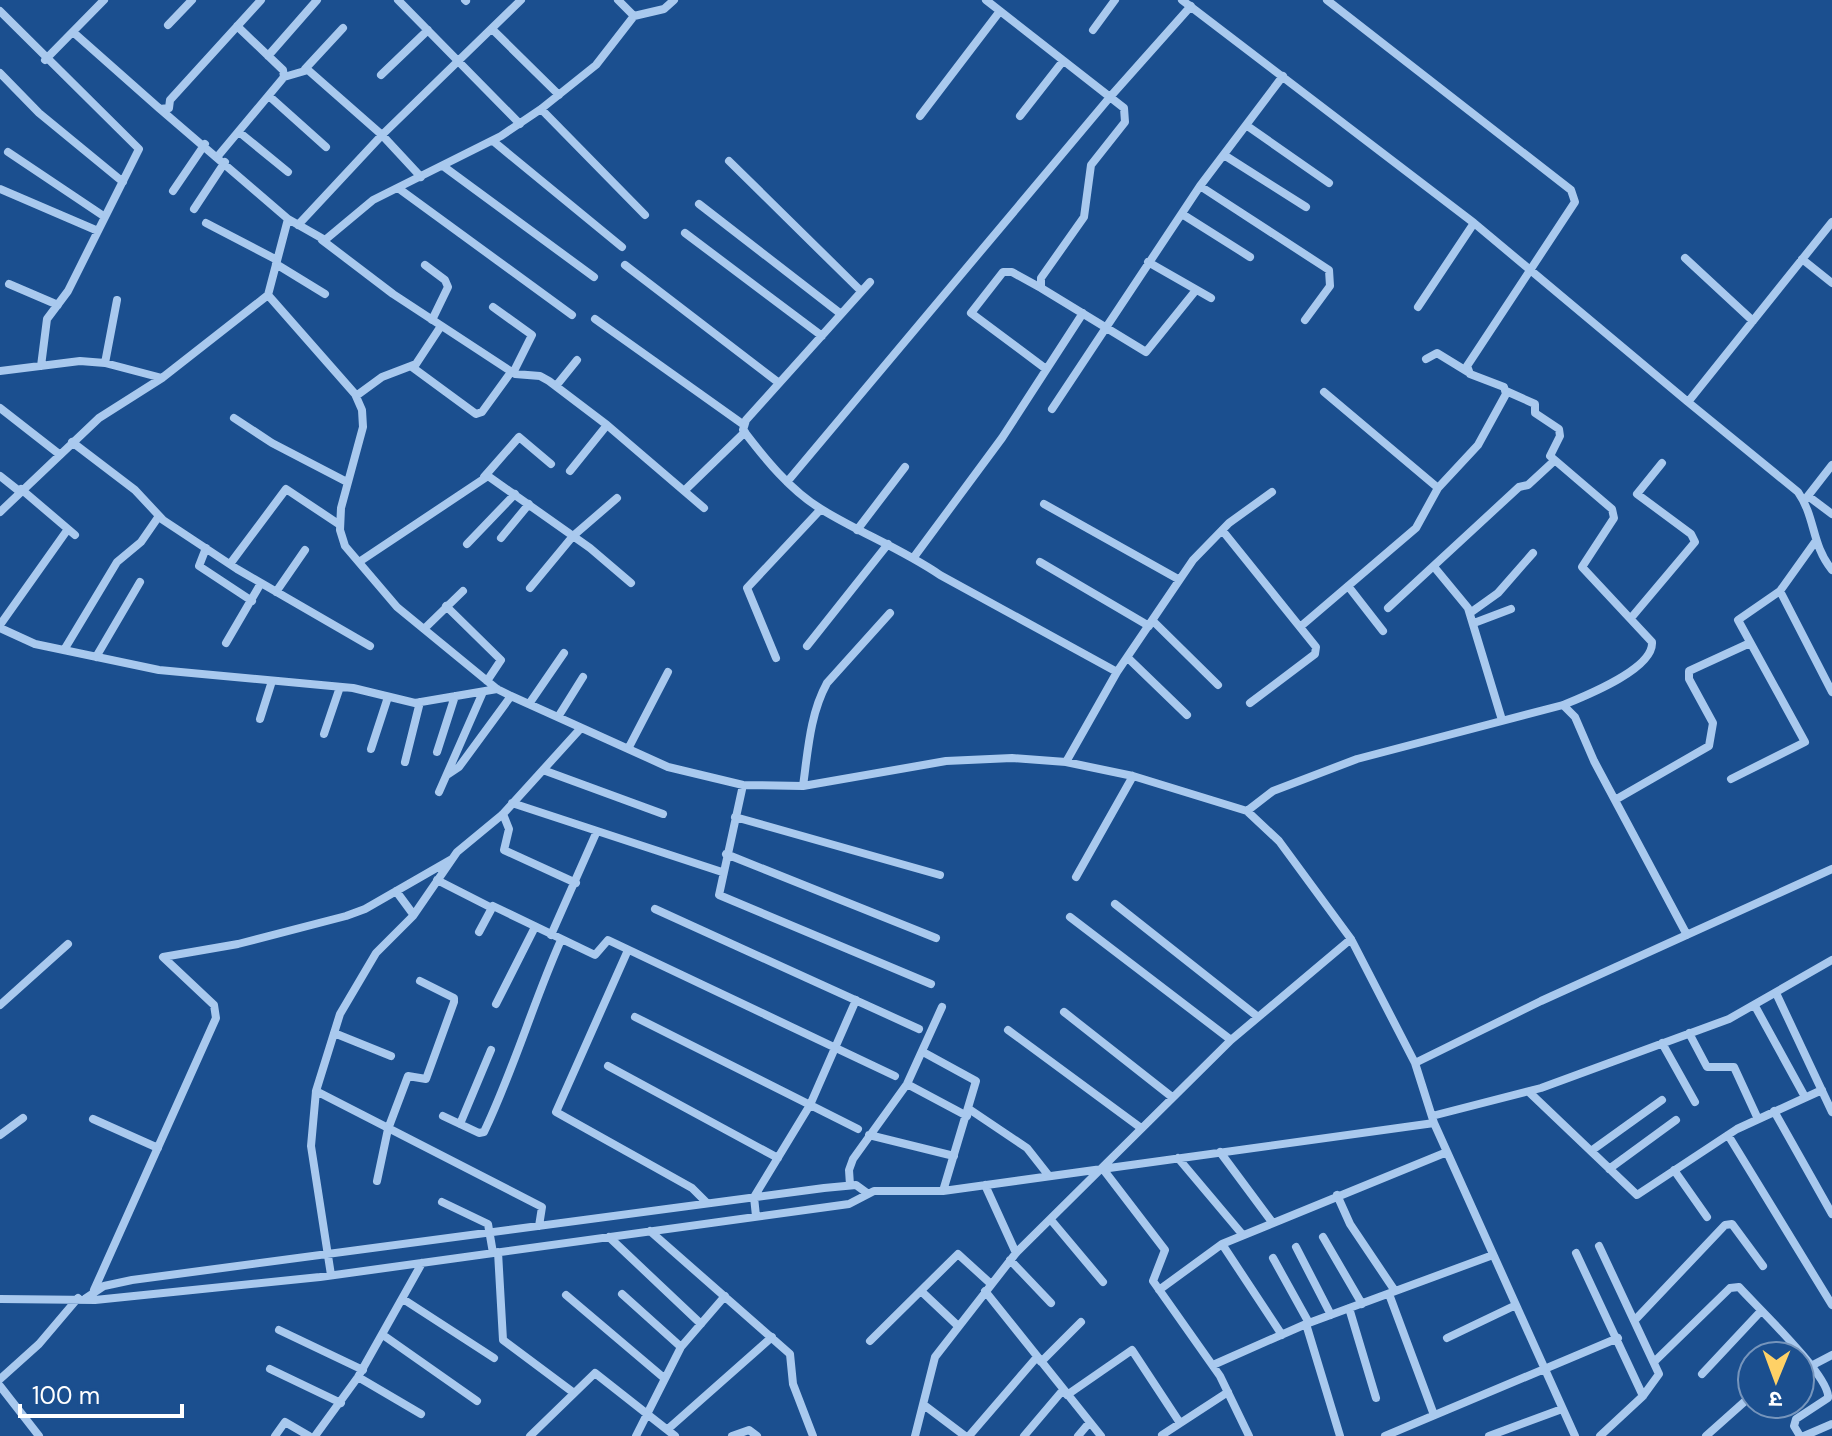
<svg xmlns="http://www.w3.org/2000/svg" width="1832" height="1436" viewBox="0 0 1832 1436" font-family="'DM Sans','Noto Sans Devanagari',sans-serif">
<style>
.lines{fill:none;stroke-linecap:round;stroke-linejoin:round}
.street{stroke:#a9c9ee;stroke-width:8}
</style>
<rect width="100%" height="100%" fill="#1b4f8f"/>
<g class="lines">
<path class="street" d="M261,0L170,100L169,108L160,109L288,219L268,295L355,394L362,410L363,427L341,508L340,530L345,546L397,607L497,689L511,696L668,767L743,785L803,786L946,761L1012,758L1066,762L1133,776L1247,811L1279,841L1351,939L1415,1063L1434,1123L1575,1436
M398,0L520,124
M465,0L466,1
M986,0L1124,108L1125,122L1091,165L1084,217L1041,278V288L1146,352L1196,290
M1182,0L1474,223L1688,402
M0,11L139,149L68,291L47,319L41,366
M634,16L664,9L674,0
M168,25L192,0
M492,29L559,95
M1093,30L1115,0
M73,32L160,109
M268,56L317,0
M45,60L104,0
M305,69L343,28
M0,73L39,113L123,182
M381,75L428,30
M284,77L308,70L382,135L421,177
M269,96L326,147
M541,109L645,215
M920,116L1000,11
M1020,116L1063,61
M1246,125L1329,183
M239,132L288,172
M493,141L622,247
M8,152L105,217
M1224,155L1306,207
M218,156L284,77L283,70L237,26
M729,161L861,291
M443,166L594,277
M1200,186L1329,270L1330,286L1305,320
M398,188L572,315
M0,189L98,231
M173,191L205,144
M699,204L841,314
M194,209L225,162
M1182,214L1250,257
M288,219L325,240L373,200L501,136L541,109L596,65L634,16L618,0
M1832,222L1688,402L1798,492C1816,518 1811,544 1832,570
M206,223L277,260
M298,225L382,135L521,0
M685,233L822,336
M322,240L393,294L515,374L540,376L549,381L607,425L704,508
M1685,258L1753,321
M1802,259L1832,283
M1148,262L1211,298
M276,264L325,294
M425,265L445,280L448,287L432,320
M625,265L779,383
M870,282L746,420L743,430C765,459 790,490 821,509C860,533 902,549 940,575L1117,672
M9,284L58,305
M1041,288L1012,272H1003L971,313L1046,369
M493,307L532,335L513,373
M1418,307L1474,223
M595,319L744,425
M1426,359L1437,353L1468,372
M105,363L117,300
M412,367L476,414L482,412L511,372
M0,371L80,361L105,363L162,378
M556,386L577,360
M1506,391L1535,404V413L1559,429L1560,436L1550,456L1612,509L1614,518L1582,567L1652,642C1654,669 1585,696 1563,705
M1324,392L1438,488
M356,396L382,377L416,364L441,326
M0,408L59,454
M1052,409L1200,186L1283,76
M234,418L272,443L347,482
M72,442L135,490L163,520L237,569L370,646
M570,471L607,425
M0,476L19,491
M484,477L519,437L551,464
M787,482L1110,97L1191,6
M21,489L75,535
M684,491L745,432
M1808,496L1832,514
M1804,501L1832,465
M1044,504L1178,579
M0,512L99,418L162,378L268,295
M857,530L905,467
M1222,530L1316,647L1315,654L1250,703
M501,538L529,504
M467,544L515,494
M206,548L199,566L252,601
M914,557L1002,438L1083,313
M359,562L488,476L590,548L631,583
M1040,562L1149,626
M230,564L286,489L340,525
M1435,568L1468,608L1502,720
M1348,586L1383,631
M530,588L573,536L617,498
M1780,591L1832,692
M276,592L305,550
M446,606L501,660L487,681
M1388,608L1519,487L1528,485L1554,461
M1470,613L1498,593L1533,553
M1631,618L1695,542L1691,534L1637,494L1662,463
M1153,621L1218,685
M1474,623L1511,609
M0,625L68,529
M1300,627L1416,528L1438,488L1478,445L1506,394L1504,387L1470,374L1467,366L1575,202L1571,190L1327,0
M0,628L35,644L159,670L353,688L415,703L497,689
M424,629L463,591
M226,643L261,583
M807,646L888,544
M64,650L117,562L141,542L159,516
M96,657L140,582
M776,658L747,588L821,509
M1128,658L1187,715
M529,704L564,653
M558,717L583,677
M260,719L272,681
M324,734L340,687
M371,749L388,697
M628,749L668,672
M437,752L455,696
M405,762L420,702
M1066,762L1117,672L1193,560L1229,523L1272,492
M543,770L663,814
M447,775L459,767L511,696
M1731,779L1805,742L1738,620L1780,591L1815,542
M743,785L719,895L931,984
M803,786C808,750 810,714 827,683L890,613
M439,792L483,692
M1615,800L1709,746L1713,723L1689,679V671L1750,643
M512,803L722,872
M1247,811L1273,791L1357,759L1563,705L1575,717L1594,761L1687,935
M503,814L509,829L504,850L576,883
M735,817L940,875
M726,854L936,938
M1076,877L1133,776
M437,880L490,907
M396,891L413,914
M1115,904L1258,1017
M655,909L919,1029
M1070,917L1231,1040
M479,932L493,906L595,955L608,940L895,1076
M551,935L597,831
M628,950L556,1112L692,1188L707,1203
M1776,993L1832,1112
M496,1004L535,927
M0,1005L68,944
M1755,1006L1805,1097
M1064,1012L1172,1097
M635,1017L858,1129
M1008,1030L1141,1128
M334,1033L391,1056
M1689,1033L1707,1067H1734L1758,1119
M1662,1043L1695,1102
M923,1052L976,1081L943,1191
M1415,1063L1541,1001L1832,869
M608,1066L778,1158
M907,1084L967,1116
M316,1091L542,1207L539,1226
M1529,1092L1637,1195L1737,1129L1822,1090
M969,1109L1027,1148L1049,1176
M1774,1111L1832,1214
M443,1116L479,1133L484,1132C514,1069 533,1003 561,940
M1432,1116L1541,1088L1729,1019L1832,960
M93,1119L158,1148
M460,1124L491,1050
M0,1135L23,1118
M869,1135L954,1156
M1728,1135L1832,1305
M1591,1151L1662,1100
M1220,1152L1272,1222
M1178,1158L1242,1234
M1103,1169L1165,1250L1153,1281L1220,1376L1249,1436
M1609,1169L1676,1120
M1674,1170L1707,1217
M377,1181L388,1129L408,1076L426,1079L454,1002V998L420,981
M850,1185L849,1170L853,1159L907,1084L942,1007
M985,1185L1016,1253
M1337,1195L1350,1224L1395,1291
M442,1202L488,1224L493,1253
M756,1216L754,1197L810,1105L856,1000
M1051,1220L1103,1282
M650,1231L790,1354L793,1384L813,1436
M609,1237L701,1324
M1323,1237L1362,1304
M1222,1244L1282,1335
M1599,1246L1659,1374L1643,1396L1600,1436
M1296,1247L1331,1315
M498,1252L503,1340L574,1393
M1576,1253L1643,1396
M1273,1258L1309,1323
M1010,1260L1051,1303
M331,1275L311,1146L316,1091L340,1014L376,953L413,916L457,852L503,814L581,728
M94,1290L216,1018L214,1005L163,957L238,944L346,916L365,909L452,859
M1159,1290L1222,1244L1447,1152
M921,1291L957,1325
M985,1291L1101,1436
M622,1294L681,1347
M1389,1294L1434,1415
M566,1295L664,1378
M86,1298L104,1286L132,1280L824,1188L856,1185L867,1193
M0,1299L95,1300L320,1277L849,1204L874,1191H943L1434,1123
M403,1299L494,1358
M1349,1308L1376,1398
M1635,1320L1725,1225L1732,1224L1763,1266
M1306,1324L1340,1436
M279,1330L363,1370
M383,1335L477,1401
M1447,1338L1516,1305
M870,1341L958,1254L991,1284
M1655,1361L1730,1288L1739,1287C1756,1306 1831,1377 1828,1398L1796,1419L1794,1426L1800,1436
M1041,1362L1081,1322
M1213,1365L1306,1324L1493,1255
M1811,1366L1832,1355
M270,1369L341,1403
M1702,1374L1761,1311
M358,1377L421,1414
M0,1379L39,1344L78,1298
M0,1386L39,1436
M1067,1395L1132,1350L1180,1423
M924,1405L965,1436
M668,1429L772,1337
M1162,1435L1228,1392
M275,1436L285,1422L309,1436
M315,1436L358,1377L422,1263
M530,1436L595,1373L675,1436
M636,1436L681,1347L725,1296
M732,1436L749,1430L757,1436
M915,1436L935,1357L1016,1253L1231,1040L1351,939
M969,1436L1037,1357
M1024,1436L1063,1390
M1078,1436L1089,1423
M1385,1436L1618,1338
M1489,1436L1562,1409
M1706,1436L1752,1395
M1804,1436L1832,1424"/>
</g>
<g transform="translate(1776 1380) rotate(181)"><circle r="38" fill="#1b4f8f" stroke="#7695bc" stroke-width="2"/>
<path d="M0-6L14 30L0 20L-14 30Z" fill="#ffd166"/>
<text y="-12" font-size="22" font-weight="bold" text-anchor="middle" fill="#ffffff">उ</text>
</g>
<path d="M20 1404v12h162v-12" fill="none" stroke="#ffffff" stroke-width="4"/>
<text x="32" y="1404" font-size="24" fill="#ffffff" stroke="#1b4f8f" stroke-width="6" paint-order="stroke">100 m</text>
</svg>
